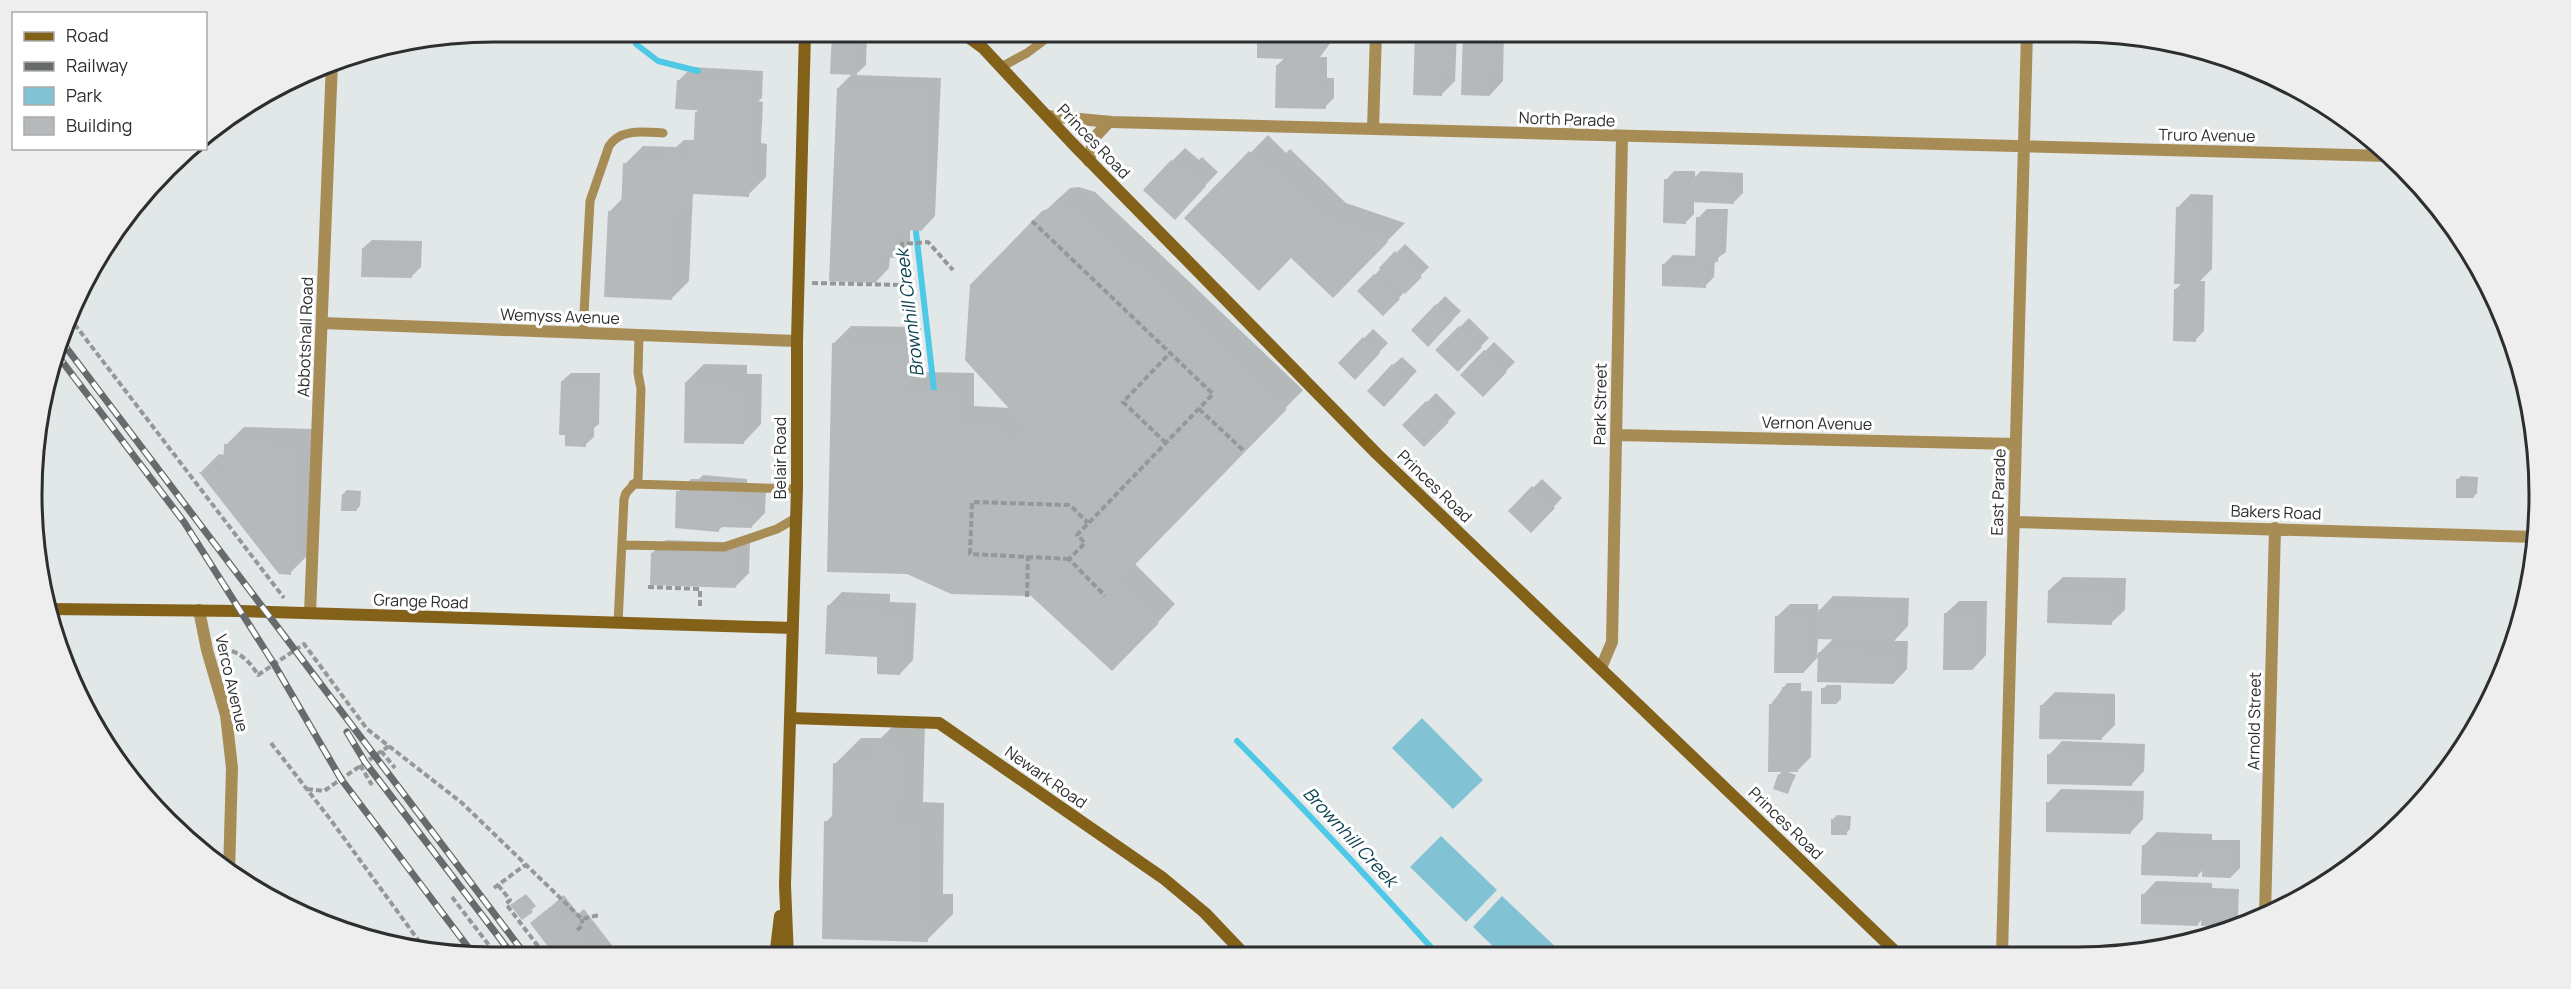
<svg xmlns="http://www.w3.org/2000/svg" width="2571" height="989" viewBox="0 0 2571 989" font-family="Manrope,sans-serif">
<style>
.park{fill:#81c2d4}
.shadow{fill:#0003;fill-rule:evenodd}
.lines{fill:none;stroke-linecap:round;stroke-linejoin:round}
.stream{stroke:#4dc9e7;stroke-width:6}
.building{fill:#b5b9bb}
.path{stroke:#959899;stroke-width:4;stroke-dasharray:6 3;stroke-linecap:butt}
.lane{stroke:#a88c56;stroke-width:9}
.street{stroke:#a88c56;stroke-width:12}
.secondary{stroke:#836119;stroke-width:12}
.rail-casing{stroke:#686b6c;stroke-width:7}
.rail{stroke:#fff;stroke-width:4.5;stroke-dasharray:14;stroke-linecap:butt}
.labels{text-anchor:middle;stroke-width:6;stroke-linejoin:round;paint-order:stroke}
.street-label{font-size:16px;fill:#2d2e2f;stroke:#fff}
.water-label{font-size:18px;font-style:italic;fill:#0d4451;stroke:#fff}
.rim{fill:none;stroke:#2d2e2f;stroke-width:3}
</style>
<rect width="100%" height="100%" fill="#e2e7e8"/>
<path class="park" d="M1422,718L1483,780L1453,809L1392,748Z
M1441,836L1497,890L1466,922L1410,867Z
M1502,896L1561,952L1558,955H1502L1473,927Z"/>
<path class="shadow" d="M833,32H867L866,65L855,75L941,78L935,216L922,230L910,229V243L896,256H890L889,268L876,282L838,88L853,73H832Z
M1259,32H1335V37L1320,57H1327V78H1334V98L1325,107L1277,65L1285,58L1258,57Z
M1416,32H1457L1455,81L1442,94L1415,93Z
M1464,32H1504L1503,81L1490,95L1462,94Z
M692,67L763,71L762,98L758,101L763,102L761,143L767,144L766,177L748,195L693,193L689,281L671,299L609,212L623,198L625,164L643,146L676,147L684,140H695L696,112L700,109L678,81Z
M1268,135L1286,153L1290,149L1346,203L1405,223L1333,296L1292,256L1186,218Z
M1185,148L1199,160L1202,157L1218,172L1188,204L1172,161Z
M1674,171H1695V177L1701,171L1743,173V193L1734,202L1694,201V214L1685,223L1666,180Z
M1079,187L1095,192L1303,390L1134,563L1175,604L1130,652L834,343L851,326L921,327V372L974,373V406L1010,408L1033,222L1070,188Z
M2191,194L2213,195L2212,269L2200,281H2205L2204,331L2195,340L2176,289L2183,282L2177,208Z
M1707,209H1728L1726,252L1715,260L1714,277L1705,286L1664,264L1673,255L1697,256L1698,218Z
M372,240L422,241L421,267L412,276L363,248Z
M1405,244L1429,267L1383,314L1359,291Z
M1445,296L1461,311L1428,345L1413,330Z
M1469,318L1489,338L1458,370L1437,350Z
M1373,329L1388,343L1355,378L1340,363Z
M1494,342L1515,362L1483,394L1462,375Z
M1402,357L1417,371L1393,396V365Z
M704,364L747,365V374H762L761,424L744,442L686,382Z
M571,373H600L599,424L594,428V437L585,445L562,381Z
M1436,393L1456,413L1424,445L1404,425Z
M244,427L313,429L308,555L290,573H279L201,472L219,454L225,455L226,445Z
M703,475L747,479V489L766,490L765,513L751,527L723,526L718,531L678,492L691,479H699Z
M2461,476L2478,477L2477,493L2473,497L2457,480Z
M1542,479L1562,498L1531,531L1510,511Z
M347,490L361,491L360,506L356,510L343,494Z
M666,540L750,543L749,573L736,586L652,553Z
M2063,577L2126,578L2125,610L2111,623L2049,590Z
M842,592L890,594V602L916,603L913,660L900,674L829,605Z
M1833,596L1909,598L1908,626L1894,641H1908L1907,669L1894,683L1819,656L1804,672L1776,617L1790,604H1818V612ZM1818,638H1834L1817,655Z
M1959,601H1987L1986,655L1973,669L1945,614Z
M1787,683H1801V691H1812L1811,757L1797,771H1785L1796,775L1788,792L1779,775L1783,770L1771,704Z
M1827,685H1841V699L1837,703L1823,689Z
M2055,692L2115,694V725L2101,739L2041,706Z
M898,721L925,722L923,802L944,803L943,894H953V914L927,940L826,822L834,814L835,764L861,738H881Z
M2062,741L2145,744L2144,771L2131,785L2049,755Z
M2061,789L2144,791L2143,819L2130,833L2048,803Z
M1837,815L1851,816L1850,829L1846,833L1833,819Z
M2157,832L2212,834V840H2240V868L2231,877L2204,869L2198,875L2143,846Z
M2156,881L2212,883V888L2239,889L2238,916L2230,925L2202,919L2198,924L2143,895Z
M526,894L536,906L522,918L516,901Z
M564,895L578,914L584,909L621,957H558L532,923Z"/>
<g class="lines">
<path class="stream" d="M636,32V44L658,61L698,71
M916,232L934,390
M1237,741C1306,810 1372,882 1438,955"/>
</g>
<path class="building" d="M832,32H859L857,75L830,74Z
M1257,32H1327V47H1319V60L1257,58Z
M1415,32H1444L1442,96L1413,95Z
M1463,32H1492L1490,96L1461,95Z
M1276,65H1319V87H1326V109L1275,108Z
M677,80L750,84L749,113L675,109Z
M837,88L928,91L922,231L898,230L897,258L877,257L876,283L829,281Z
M695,112L750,115L749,197L694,194L675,212L672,300L604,297L608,211L621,212L623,163L664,165L665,157L693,158Z
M1249,151L1267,169L1271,165L1328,220L1384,238L1388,242L1333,298L1291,258L1259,291L1184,218Z
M1171,160L1184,173L1188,169L1206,186L1175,220L1143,190Z
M1664,179L1687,180L1686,224L1663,223Z
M1690,179L1735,181L1734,204L1690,202Z
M1060,204L1077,209L1287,409L1118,582L1159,623L1112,671L1031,596L951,594L907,574L827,572L832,343L904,344V389L957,391L956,424L996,425L1006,440H1017L1027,428L965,360L970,285L1042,211Z
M2176,207L2200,208L2199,284H2174Z
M1696,217L1719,218L1718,262L1695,261Z
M362,248L413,249L412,278L361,277Z
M1395,251L1422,277L1405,294L1379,268Z
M1662,264L1707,265L1706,288L1662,286Z
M1374,274L1400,299L1383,316L1357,291Z
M2174,289H2197L2196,342L2173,341Z
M1436,304L1453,320L1428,347L1411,330Z
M1459,326L1482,347L1458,372L1435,350Z
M1363,337L1380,353L1355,380L1338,363Z
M1484,350L1507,372L1483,397L1460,375Z
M1392,364L1409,380L1384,407L1367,391Z
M561,381L592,382L591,434H586V447L565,446V435H559Z
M685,382H730V391L745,392L744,444L684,443Z
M1426,401L1449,422L1424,447L1402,425Z
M224,444L296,446L291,575L279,574L199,472L223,473Z
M2456,479L2474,480V498H2456Z
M1532,486L1555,508L1531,533L1508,511Z
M688,488L735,492L734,502L753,503L752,528L719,527V532L675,528L676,491L688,492Z
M342,494H357V511H341Z
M651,553L737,556L736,588L650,585Z
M2048,590L2113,591L2112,625L2047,623Z
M827,605L878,607L877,615L903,616L900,675L877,674V657L825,654Z
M1819,609L1896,611L1895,641L1818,639Z
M1944,613L1974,614L1973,670H1943Z
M1775,616L1805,617L1804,673H1774Z
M1818,652L1895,654L1894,684L1817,682Z
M1782,687H1798L1797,703L1781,702Z
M1821,688H1837V704H1821Z
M1769,704H1799L1798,772H1768Z
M2040,705L2102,707V740L2039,739Z
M870,747H900L898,828H919L917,919H928V942L822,939L824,821L832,822L833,763L870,764Z
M2047,754L2132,756V786L2047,784Z
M1778,774L1793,779L1788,794L1773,789Z
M2046,802L2132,804L2131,834L2046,832Z
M1831,819H1847V835H1831Z
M2142,845L2199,847L2198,877L2141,875Z
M2203,848L2232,849L2231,878L2202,877Z
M2141,894L2199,896L2198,926L2141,924Z
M2202,896L2231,897L2230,925L2201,926Z
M522,897L533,912L522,920L510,905Z
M550,907L564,926L570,922L597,957H556L530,923Z"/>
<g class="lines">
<path class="path" d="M1032,221L1213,394L1077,535L1085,543L1069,559L1105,596
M812,283L901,285L902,244L928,242L953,270
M69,317L284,598
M1199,409L1245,452
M1166,443L1123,402L1170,353
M1069,559L970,554L972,502L1070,505L1088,523
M648,587L700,589V607
M1027,597L1028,556
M223,650C238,649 251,663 258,675L304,644L367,729L462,803L582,919L599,915
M271,743L330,819L424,948
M381,751L395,768
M360,765L372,785
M307,789L324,791L389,746
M498,885L510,900L506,904L544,954L550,950
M494,888L525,865
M452,897L498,957
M577,930L582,926V919
M894,957L917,954"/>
<path class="lane" d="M1001,67L1027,53L1055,32
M583,333L590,201L609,146C620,128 645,132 663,133
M633,484L797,489
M622,545L724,547L777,529L796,518
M618,624L624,499L626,493L638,480L641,389L638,373L639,335"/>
<path class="street" d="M1047,116L1112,122L2389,156
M1373,129L1376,32
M1089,161L1094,138L1109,122
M322,323L797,341
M1616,435L2016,444
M2014,522L2536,537
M199,610L207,650L226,715L232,768L229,872
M310,613L332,62
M1601,668L1612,642L1622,137
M2265,915L2275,528
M2002,954L2027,32"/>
<path class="secondary" d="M961,32L983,48L1072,143L1377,454L1898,954
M48,609L240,611L792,628
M790,718L939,723L1163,878L1205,913L1246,956
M775,957L780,916
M788,957L785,885L797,489V341L805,32"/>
<defs>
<path id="rail" d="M59,338L527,957
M55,352L184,522L274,664L341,779L474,955
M347,732L365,762L514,957"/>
</defs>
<use href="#rail" class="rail-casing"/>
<use href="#rail" class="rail"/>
</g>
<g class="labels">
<g class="street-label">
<text transform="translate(1567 119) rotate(2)" y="6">North Parade</text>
<text transform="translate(2207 135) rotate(1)" y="6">Truro Avenue</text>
<text transform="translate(1094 141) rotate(46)" y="6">Princes Road</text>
<text transform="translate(560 316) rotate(2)" y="6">Wemyss Avenue</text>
<text transform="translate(305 337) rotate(-88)" y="6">Abbotshall Road</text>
<text transform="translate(1600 404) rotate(-89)" y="6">Park Street</text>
<text transform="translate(1817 423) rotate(1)" y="6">Vernon Avenue</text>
<text transform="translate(780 458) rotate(-90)" y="6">Belair Road</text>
<text transform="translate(1435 486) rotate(44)" y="6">Princes Road</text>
<text transform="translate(1998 492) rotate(-88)" y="6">East Parade</text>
<text transform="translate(2276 512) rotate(2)" y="6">Bakers Road</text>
<text transform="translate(421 601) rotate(2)" y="6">Grange Road</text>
<text transform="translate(232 683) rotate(77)" y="6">Verco Avenue</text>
<text transform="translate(2254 721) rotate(-89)" y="6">Arnold Street</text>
<text transform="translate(1046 777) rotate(35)" y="6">Newark Road</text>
<text transform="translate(1786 823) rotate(44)" y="6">Princes Road</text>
</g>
<g class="water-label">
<text transform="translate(910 313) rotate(-97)" y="6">Brownhill Creek</text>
<text transform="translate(1350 837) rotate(47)" y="6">Brownhill Creek</text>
</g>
</g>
<path d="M0 0H2571V989H0ZM494 42H2077A452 452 0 0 1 2529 494V495A452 452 0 0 1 2077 947H494A452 452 0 0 1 42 495V494A452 452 0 0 1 494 42Z" fill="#eee" fill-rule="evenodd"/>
<path class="rim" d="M494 42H2077A452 452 0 0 1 2529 494V495A452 452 0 0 1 2077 947H494A452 452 0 0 1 42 495V494A452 452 0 0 1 494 42Z"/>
<rect x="12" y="12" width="195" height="138" fill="#ffffff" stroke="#ababac" stroke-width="1.5"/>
<rect x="24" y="32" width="30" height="9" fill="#836119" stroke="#ababac" stroke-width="1.5"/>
<text x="66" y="42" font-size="18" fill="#2d2e2f">Road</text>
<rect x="24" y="62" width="30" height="9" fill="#686b6c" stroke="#ababac" stroke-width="1.5"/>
<text x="66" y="72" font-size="18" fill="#2d2e2f">Railway</text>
<rect x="24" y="87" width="30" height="18" fill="#81c2d4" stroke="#ababac" stroke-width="1.5"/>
<text x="66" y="102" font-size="18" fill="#2d2e2f">Park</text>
<rect x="24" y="117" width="30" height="18" fill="#b5b9bb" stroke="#ababac" stroke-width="1.5"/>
<text x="66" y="132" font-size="18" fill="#2d2e2f">Building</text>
</svg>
